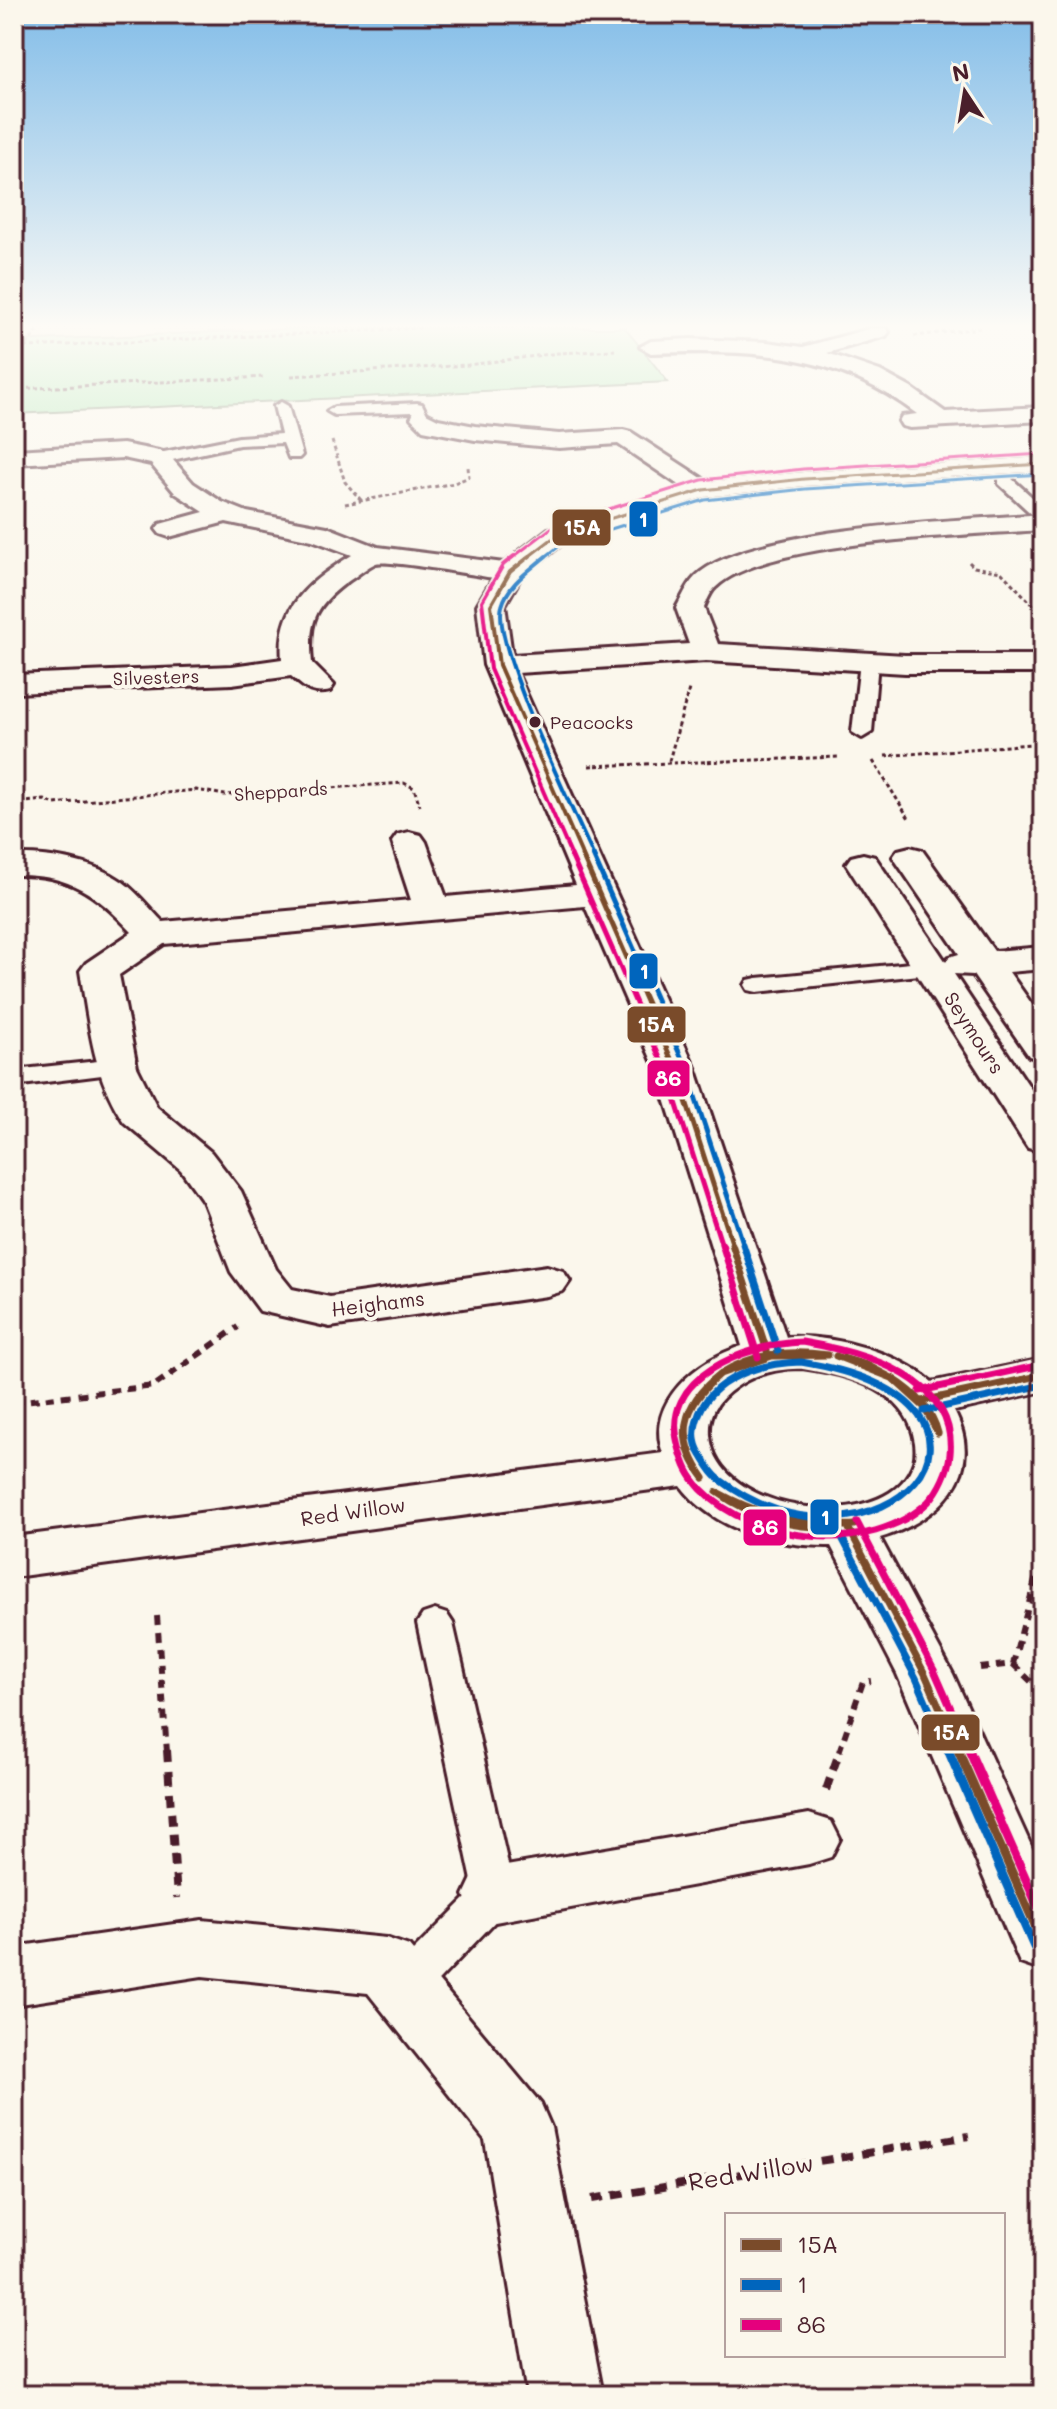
<svg xmlns="http://www.w3.org/2000/svg" width="1057" height="2409" viewBox="0 0 1057 2409" font-family="Mali,sans-serif">
<style>
.built{fill:#f3e5d1}
.green{fill:#a4e5ae;stroke:#77826c;stroke-width:2}
.lines{fill:none;stroke-linecap:round;stroke-linejoin:round}
.service-casing{stroke:#4a1f2b;stroke-width:6}
.minor-casing{stroke:#4a1f2b;stroke-width:6}
.path-far2{stroke:#4a1f2b;stroke-width:3;stroke-dasharray:4 3;stroke-linecap:butt}
.path-far1{stroke:#4a1f2b;stroke-width:6;stroke-dasharray:9 7;stroke-linecap:butt}
.path{stroke:#4a1f2b;stroke-width:8;stroke-dasharray:12 9;stroke-linecap:butt}
.service{fill:#fbf7ec;fill-rule:evenodd}
.minor{fill:#fbf7ec;fill-rule:evenodd}
.bus-1-far4-casing{stroke:#fbf7ec;stroke-width:6}
.bus-1-far3-casing{stroke:#fbf7ec;stroke-width:8}
.bus-1-far2-casing{stroke:#fbf7ec;stroke-width:10}
.bus-1-far1-casing{stroke:#fbf7ec;stroke-width:13}
.bus-1-casing{stroke:#fbf7ec;stroke-width:15}
.bus-2-far4-casing{stroke:#fbf7ec;stroke-width:6}
.bus-2-far3-casing{stroke:#fbf7ec;stroke-width:8}
.bus-2-far2-casing{stroke:#fbf7ec;stroke-width:10}
.bus-2-far1-casing{stroke:#fbf7ec;stroke-width:13}
.bus-2-casing{stroke:#fbf7ec;stroke-width:15}
.bus-3-far4-casing{stroke:#fbf7ec;stroke-width:6}
.bus-3-far3-casing{stroke:#fbf7ec;stroke-width:8}
.bus-3-far2-casing{stroke:#fbf7ec;stroke-width:10}
.bus-3-far1-casing{stroke:#fbf7ec;stroke-width:13}
.bus-3-casing{stroke:#fbf7ec;stroke-width:15}
.bus-1-far4{stroke:#7a4b2a;stroke-width:3}
.bus-1-far3{stroke:#7a4b2a;stroke-width:4}
.bus-1-far2{stroke:#7a4b2a;stroke-width:5}
.bus-1-far1{stroke:#7a4b2a;stroke-width:7}
.bus-1{stroke:#7a4b2a;stroke-width:9}
.bus-2-far4{stroke:#0065bd;stroke-width:3}
.bus-2-far3{stroke:#0065bd;stroke-width:4}
.bus-2-far2{stroke:#0065bd;stroke-width:5}
.bus-2-far1{stroke:#0065bd;stroke-width:7}
.bus-2{stroke:#0065bd;stroke-width:9}
.bus-3-far4{stroke:#e5007d;stroke-width:3}
.bus-3-far3{stroke:#e5007d;stroke-width:4}
.bus-3-far2{stroke:#e5007d;stroke-width:5}
.bus-3-far1{stroke:#e5007d;stroke-width:7}
.bus-3{stroke:#e5007d;stroke-width:9}
.bus-dot{fill:#4a1f2b;stroke:#fbf7ec;stroke-width:3}
.labels{text-anchor:middle;stroke-width:8;stroke-linejoin:round;paint-order:stroke}
.far-street-label{font-size:18px;fill:#4a1f2b;stroke:#fbf7ec}
.bus-label{font-size:18px;fill:#4a1f2b;stroke:#fbf7ec;text-anchor:start}
.street-label{font-size:20px;fill:#4a1f2b;stroke:#fbf7ec}
.near-street-label{font-size:24px;fill:#4a1f2b;stroke:#fbf7ec}
.line-badge{stroke:#fbf7ec;stroke-width:3}
.badge-label{font-size:22px;text-anchor:middle;font-weight:bold;fill:#fff}
</style>
<rect width="100%" height="100%" fill="#fbf7ec"/>
<filter id="ink" filterUnits="userSpaceOnUse"><feTurbulence type="fractalNoise" baseFrequency=".0125" numOctaves="2"/><feDisplacementMap in="SourceGraphic" scale="16" xChannelSelector="R" yChannelSelector="G"/><feConvolveMatrix kernelMatrix="1 2 1 2 8 2 1 2 1" color-interpolation-filters="sRGB"/></filter>
<g filter="url(#ink)">
<path class="built" d="M16,328H311L14,341Z"/>
<path class="green" d="M306,328H625L668,382L14,414V341Z"/>
<g class="lines">
<defs>
<path id="service" d="M281,402L288,406L302,455L299,458H289L283,443L239,445L159,463L151,458L159,453L239,437L281,434L274,406Z
M417,403L422,404L429,418L427,421H417L412,412L334,415L327,411L334,407Z
M1005,476L1011,478L1043,507V521L1037,519L999,484V478Z
M869,656L878,662L872,732L862,738L852,732L860,662Z
M931,961L939,963L943,968L939,973L757,992L748,990L745,985L748,980L757,978Z
M117,1059L126,1062L130,1067L126,1072L14,1086V1070Z
M435,1610L447,1614L453,1623L515,1895L509,1907L419,2001L404,2006L389,2001L383,1988L389,1975L474,1890L417,1623L423,1614Z"/>
<path id="minor" d="M872,328H886L889,332L886,336L827,353L880,371L913,389L945,412L1043,407V421L910,428L902,426L899,421L902,416L917,414C834,351 751,350 651,353L640,347L651,341L691,339L767,342L803,347Z
M422,411L438,419L475,426L559,434L623,430L631,432L708,482L804,472L1043,457V471L804,486L705,497L566,541L521,577L505,605L512,655L689,644L676,608C682,598 687,585 695,577C746,526 967,520 1043,514V530C972,535 764,540 716,587C710,592 707,601 704,608L718,644L905,655H1043V673H905L706,661L517,673L696,1070L786,1337C834,1335 895,1351 932,1382L1043,1359V1391L954,1411C987,1474 939,1520 880,1538L953,1674L1043,1872V1971L1020,1963L897,1674L831,1546C778,1547 714,1531 681,1486L14,1577V1537L663,1453C644,1402 699,1359 742,1346L656,1070L585,906L164,944L119,975L137,1067L157,1107L211,1152L241,1191L276,1269L292,1289L330,1297L547,1266L563,1271L570,1281L563,1291L547,1296L330,1327L260,1311L231,1272L203,1201L181,1170L124,1122C93,1077 89,1023 80,971L86,963L132,932C96,893 69,874 14,875V855C49,854 94,861 123,882C138,893 150,909 163,922L411,900L392,842L397,835L409,832L421,835L426,842L446,897L576,885L484,665L477,605L493,578C475,575 388,560 376,563C368,566 358,575 350,580C315,605 308,621 312,663L334,685L330,691C311,696 304,687 291,676L232,684L14,693V675L232,666L282,659C277,605 311,581 352,555L312,540L226,522L169,537L160,534L156,529L160,524L204,512L175,493L151,464L123,458L14,464V450L123,444L159,451L167,453L193,483L222,502L247,512L327,527L378,547L504,563L548,529L683,488L618,444L559,448L475,440L423,430L411,418L414,413ZM802,1368C847,1374 909,1390 915,1443C916,1451 916,1459 912,1467C884,1535 715,1515 710,1435C709,1420 713,1408 724,1397C746,1376 772,1368 802,1368Z
M910,847L922,850L994,951L1043,947V969L1009,972L1043,1020V1060L1029,1056L973,975L954,974L1043,1107V1152L1028,1148L1022,1139L846,864L851,857L863,854L875,857L946,962L949,957L959,954L893,857L898,850Z
M809,1814L831,1821L840,1839L831,1857L809,1864L495,1922L473,1914L464,1895L473,1876L495,1868Z
M202,1920L386,1938L409,1946L541,2104L551,2127L603,2395H527L485,2140L368,1993L202,1976L14,2005V1947Z"/>
</defs>
<use href="#service" class="service-casing"/>
<use href="#minor" class="minor-casing"/>
<path class="path-far2" d="M914,336L980,328
M25,347L420,328
M14,349L25,347L40,328
M291,376L468,365L558,353L615,350
M14,389L265,377
M332,441L345,482L361,500
M345,504L454,483L469,477L468,467
M969,562L974,567L1001,572L1043,615
M885,756L1043,743
M669,761L689,689
M873,761L910,820
M589,766L839,757
M14,803L45,800L54,804L196,790L225,795L404,783L414,788L420,806"/>
<path class="path-far1" d="M14,1402L154,1386L238,1327
M157,1616L167,1752
M1013,1664L1043,1693
M980,1668L1013,1664L1043,1550
M839,1752L863,1682L871,1681"/>
<path class="path" d="M167,1750L177,1898
M826,1790L840,1750
M592,2199L969,2136"/>
<use href="#service" class="service"/>
<use href="#minor" class="minor"/>
<defs>
<path id="bus-1-far4" d="M527,558L557,535L703,490L804,479L1043,464"/>
<path id="bus-1-far3" d="M530,556L510,572L491,605L499,665L583,857"/>
<path id="bus-1-far2" d="M582,855L676,1070L733,1246"/>
<path id="bus-1-far1" d="M732,1244L768,1354
M836,1356L867,1365L892,1378
M836,1356L892,1378
M720,1374C754,1352 789,1350 828,1355
M720,1374L772,1356L828,1355
M892,1378C913,1391 932,1408 938,1433
M892,1378L924,1407L938,1433
M922,1401L1043,1375
M704,1478C673,1439 682,1404 720,1374
M704,1478C675,1436 682,1407 720,1374
M717,1492C761,1516 804,1527 854,1525
M717,1492C759,1522 803,1532 854,1525
M848,1527L925,1674L959,1752"/>
<path id="bus-1" d="M958,1750L1043,1943"/>
<path id="bus-2-far4" d="M544,558L562,544L705,500L805,489L1043,474"/>
<path id="bus-2-far3" d="M546,556C530,570 508,584 502,606C491,643 575,814 594,857"/>
<path id="bus-2-far2" d="M593,855L685,1066L744,1246"/>
<path id="bus-2-far1" d="M743,1244L778,1351
M801,1362C1057,1404 877,1600 719,1479C711,1473 706,1463 701,1455C694,1444 693,1432 697,1420C709,1377 762,1363 801,1362Z
M924,1411L1043,1385
M839,1532L916,1678L948,1752"/>
<path id="bus-2" d="M948,1750L1034,1947"/>
<path id="bus-3-far4" d="M512,558L554,526L702,480L803,469L1042,454"/>
<path id="bus-3-far3" d="M514,556L503,565L482,601L490,669L572,857"/>
<path id="bus-3-far2" d="M571,855L667,1074L722,1246"/>
<path id="bus-3-far1" d="M722,1244L758,1357
M802,1342C862,1352 957,1377 950,1454C949,1469 939,1491 928,1502C871,1557 752,1543 701,1489C688,1475 684,1465 679,1447C657,1376 748,1344 802,1342Z
M920,1391L1041,1365
M857,1522L934,1670L970,1752"/>
<path id="bus-3" d="M969,1750L1043,1918"/>
</defs>
<use href="#bus-1-far4" class="bus-1-far4-casing"/>
<use href="#bus-1-far3" class="bus-1-far3-casing"/>
<use href="#bus-1-far2" class="bus-1-far2-casing"/>
<use href="#bus-1-far1" class="bus-1-far1-casing"/>
<use href="#bus-1" class="bus-1-casing"/>
<use href="#bus-2-far4" class="bus-2-far4-casing"/>
<use href="#bus-2-far3" class="bus-2-far3-casing"/>
<use href="#bus-2-far2" class="bus-2-far2-casing"/>
<use href="#bus-2-far1" class="bus-2-far1-casing"/>
<use href="#bus-2" class="bus-2-casing"/>
<use href="#bus-3-far4" class="bus-3-far4-casing"/>
<use href="#bus-3-far3" class="bus-3-far3-casing"/>
<use href="#bus-3-far2" class="bus-3-far2-casing"/>
<use href="#bus-3-far1" class="bus-3-far1-casing"/>
<use href="#bus-3" class="bus-3-casing"/>
<use href="#bus-1-far4" class="bus-1-far4"/>
<use href="#bus-1-far3" class="bus-1-far3"/>
<use href="#bus-1-far2" class="bus-1-far2"/>
<use href="#bus-1-far1" class="bus-1-far1"/>
<use href="#bus-1" class="bus-1"/>
<use href="#bus-2-far4" class="bus-2-far4"/>
<use href="#bus-2-far3" class="bus-2-far3"/>
<use href="#bus-2-far2" class="bus-2-far2"/>
<use href="#bus-2-far1" class="bus-2-far1"/>
<use href="#bus-2" class="bus-2"/>
<use href="#bus-3-far4" class="bus-3-far4"/>
<use href="#bus-3-far3" class="bus-3-far3"/>
<use href="#bus-3-far2" class="bus-3-far2"/>
<use href="#bus-3-far1" class="bus-3-far1"/>
<use href="#bus-3" class="bus-3"/>
</g>
</g>
<linearGradient id="sky" x2="0" y2="1"><stop stop-color="#81bce8"/><stop offset="0.49" stop-color="#fdfbf6"/><stop offset="1" stop-color="#fdfbf6" stop-opacity="0"/></linearGradient>
<rect width="1057" height="665" fill="url(#sky)"/>
<circle class="bus-dot" cx="535" cy="722" r="7"/>
<g class="labels">
<g class="far-street-label">
<text transform="translate(156 678) rotate(-2)" y="6">Silvesters</text>
<text transform="translate(281 792) rotate(-4)" y="6">Sheppards</text>
</g>
<g class="bus-label">
<text x="550" y="729">Peacocks</text>
</g>
<g class="street-label">
<text transform="translate(974 1033) rotate(57)" y="7">Seymours</text>
<text transform="translate(378 1304) rotate(-7)" y="7">Heighams</text>
<text transform="translate(353 1512) rotate(-8)" y="7">Red Willow</text>
</g>
<g class="near-street-label">
<text transform="translate(751 2173) rotate(-9)" y="8">Red Willow</text>
</g>
</g>
<g class="line-badge">
<rect x="628" y="500" width="31" height="38" rx="8" fill="#0065bd"/>
<rect x="551" y="508" width="61" height="39" rx="8" fill="#7a4b2a"/>
<rect x="628" y="952" width="31" height="38" rx="8" fill="#0065bd"/>
<rect x="626" y="1005" width="61" height="39" rx="8" fill="#7a4b2a"/>
<rect x="646" y="1059" width="45" height="39" rx="8" fill="#e5007d"/>
<rect x="809" y="1498" width="31" height="38" rx="8" fill="#0065bd"/>
<rect x="742" y="1508" width="46" height="39" rx="8" fill="#e5007d"/>
<rect x="920" y="1713" width="61" height="39" rx="8" fill="#7a4b2a"/>
</g>
<g class="badge-label">
<text x="643" y="527">1</text>
<text x="582" y="535">15A</text>
<text x="644" y="979">1</text>
<text x="656" y="1032">15A</text>
<text x="668" y="1086">86</text>
<text x="825" y="1525">1</text>
<text x="765" y="1535">86</text>
<text x="951" y="1740">15A</text>
</g>
<rect width="1057" height="2409" fill="none" stroke="#fbf7ec" stroke-width="48"/>
<rect x="24" y="24" width="1009" height="2361" fill="none" stroke="#4a1f2b" stroke-width="3" filter="url(#ink)"/>
<rect x="725" y="2213" width="280" height="144" fill="#fbf7ec" stroke="#b4a19f" stroke-width="2"/>
<rect x="741" y="2239" width="40" height="12" fill="#7a4b2a" stroke="#b4a19f" stroke-width="2"/>
<text x="797" y="2253" font-size="24" fill="#4a1f2b">15A</text>
<rect x="741" y="2279" width="40" height="12" fill="#0065bd" stroke="#b4a19f" stroke-width="2"/>
<text x="797" y="2293" font-size="24" fill="#4a1f2b">1</text>
<rect x="741" y="2319" width="40" height="12" fill="#e5007d" stroke="#b4a19f" stroke-width="2"/>
<text x="797" y="2333" font-size="24" fill="#4a1f2b">86</text>
<g transform="translate(965 92) rotate(348)" stroke="#fbf7ec" stroke-width="6" paint-order="stroke">
<path d="M0-6L14 30L0 20L-14 30Z" fill="#4a1f2b"/>
<text y="-12" font-size="22" font-weight="bold" text-anchor="middle" fill="#4a1f2b">N</text>
</g>
</svg>
